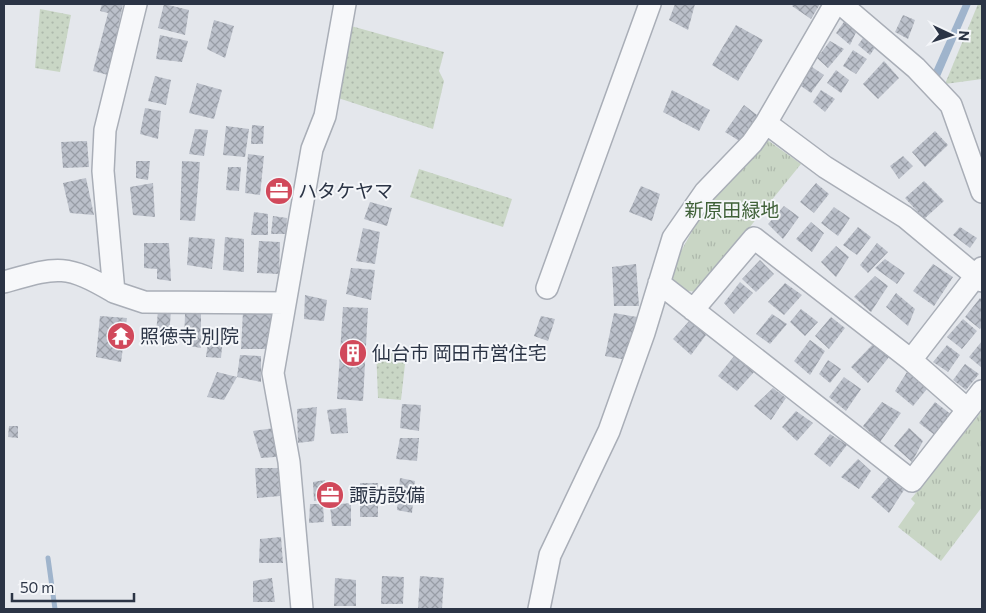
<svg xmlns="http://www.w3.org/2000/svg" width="986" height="613" viewBox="0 0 986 613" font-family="Commissioner,'Noto Sans JP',sans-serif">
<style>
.grass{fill:url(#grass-dots)}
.park{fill:url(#park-tufts)}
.water{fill:#9fb4cc}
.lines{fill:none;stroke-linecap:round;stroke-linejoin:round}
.stream{stroke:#9fb4cc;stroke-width:5}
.building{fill:url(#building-cross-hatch)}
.minor-casing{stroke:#a9aeb7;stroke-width:24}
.minor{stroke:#f7f8fa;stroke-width:21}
.labels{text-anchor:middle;stroke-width:4;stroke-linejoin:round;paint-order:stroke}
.poi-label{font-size:19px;fill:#2b3445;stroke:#f4f6f9;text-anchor:start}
.park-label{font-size:19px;fill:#3f6138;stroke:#f4f6f9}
</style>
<defs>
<pattern id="grass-dots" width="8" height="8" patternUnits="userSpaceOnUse" patternTransform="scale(1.25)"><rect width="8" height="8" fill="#c9d6c5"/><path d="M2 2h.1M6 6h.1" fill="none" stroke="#adb8ab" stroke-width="1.8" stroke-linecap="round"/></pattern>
<pattern id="park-tufts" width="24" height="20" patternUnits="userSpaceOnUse" patternTransform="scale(1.25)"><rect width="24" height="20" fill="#c9d6c5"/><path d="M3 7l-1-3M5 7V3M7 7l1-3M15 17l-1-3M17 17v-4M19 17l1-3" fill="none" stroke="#adb8ab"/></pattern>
<pattern id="building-cross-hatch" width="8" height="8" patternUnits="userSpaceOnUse" patternTransform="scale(1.25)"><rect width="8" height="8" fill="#bbc0ca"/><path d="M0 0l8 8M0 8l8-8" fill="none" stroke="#989da6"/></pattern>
</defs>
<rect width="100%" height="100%" fill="#e4e7ec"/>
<path class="grass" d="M978,4H982V79L945,84Z
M40,9L71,15L60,72L35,68Z
M344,24L444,52L439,71L444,81L433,129L332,96Z
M419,169L512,199L503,227L410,197Z
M376,349L406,355L401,400L378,398Z"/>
<path class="park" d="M766,139L801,164L697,292L679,290L669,273L712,195Z
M982,411V507L941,561L898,527L915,503L911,499Z"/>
<path class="water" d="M963,4H971L939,79L931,76Z"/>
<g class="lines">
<path class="stream" d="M48,558L55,609"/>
</g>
<path class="building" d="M102,4H123L108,75L93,71L108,13L100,11Z
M164,4L189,10L185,35L158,28Z
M675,4H695L688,30L669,20Z
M794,4H820L811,19L792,6Z
M903,15L915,20L908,39L895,32Z
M846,19L858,28L850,45L836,33Z
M214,20L234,26L225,58L207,49Z
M736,25L763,40L738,81L712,65Z
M866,34L878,43L870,55L858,45Z
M160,35L188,41L182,62L156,59Z
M830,41L844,49L828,68L817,58Z
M853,50L867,59L856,74L843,66Z
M884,61L899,78L878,99L863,84Z
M812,67L824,75L811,93L798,84Z
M836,70L849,80L841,93L827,83Z
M155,76L171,80L166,105L148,101Z
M197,83L222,90L214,119L189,113Z
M672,90L710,110L699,131L663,112Z
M821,90L835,99L825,112L813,102Z
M744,105L757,115L741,142L725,132Z
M145,108L161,111L158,139L140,134Z
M252,125L264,126L263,144H251Z
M226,126L249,129L245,157L223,155Z
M195,129L208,130L204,156L189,154Z
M935,131L948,145L925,167L912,152Z
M87,141L89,167L63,168L61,142Z
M248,154L264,156L260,195L245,193Z
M903,156L913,166L899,179L890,166Z
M136,161H150L148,180L136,178Z
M182,161L200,162L195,221L180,220Z
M228,167H241L239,191L226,190Z
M86,178L94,215L70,213L63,183Z
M924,181L944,201L924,219L905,198Z
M153,183L155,217L133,215L130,187Z
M816,183L829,194L814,213L800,202Z
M641,186L660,194L652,221L629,212Z
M370,202L392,208L387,226L364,219Z
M784,206L799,217L783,239L768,224Z
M834,207L850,218L838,236L821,223Z
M254,212L268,214V235H251Z
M273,216L287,218L286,234H271Z
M811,222L824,233L812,252L796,239Z
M858,227L871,237L857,255L843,245Z
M960,227L977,238L970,248L953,235Z
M363,228L380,232L375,264L356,261Z
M189,237L215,239L212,269L187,265Z
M225,237L244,239V272L223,270Z
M259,241L280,242L279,274L257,273Z
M144,243H169L171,281L157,279V269L144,268Z
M877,243L888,252L868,273L860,265Z
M836,246L849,257L836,277L821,262Z
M885,259L905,273L897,284L875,268Z
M760,260L774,274L756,292L742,279Z
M636,264L639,306H614L612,267Z
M933,264L953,277L934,306L913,291Z
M351,268L375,270L371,300L346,294Z
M875,276L888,286L871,312L854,297Z
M740,282L753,293L734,314L724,303Z
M785,283L802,295L784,315L768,302Z
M896,293L915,309L908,326L886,307Z
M305,295L327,300L324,321L304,319Z
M980,298L982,300V326L980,329L965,317Z
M343,307L368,308L363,401L337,399Z
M801,309L818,322L805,336L790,322Z
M158,310L171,311L169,335L156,334Z
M243,311L272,314L267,349H241Z
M614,313L637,317L627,360L605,356Z
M185,314H201V348L184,345Z
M772,314L787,324L770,344L756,334Z
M100,316L127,318L121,362L96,357Z
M541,316L555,319L548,341L534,336Z
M831,317L845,328L829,349L815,336Z
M963,319L977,331L962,349L947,337Z
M690,320L706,335L691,355L673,339Z
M209,335L223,336L221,358L206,357Z
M810,340L825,351L810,375L794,361Z
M982,341V368L969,357Z
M874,343L890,356L868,383L851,367Z
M947,345L960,355L948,372L933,362Z
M240,355L261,356V382L237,377Z
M735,355L755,371L737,391L718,376Z
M828,360L841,369L830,383L819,374Z
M965,364L979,374L966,390L953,380Z
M217,372L237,377L224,400L207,397Z
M907,372L927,389L913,406L895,391Z
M844,377L861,389L846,411L829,397Z
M773,388L786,398L771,420L754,406Z
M882,402L901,413L880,442L863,426Z
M935,402L952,415L936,436L919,423Z
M402,404L421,405L419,431L400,428Z
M317,407L314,441L298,443L297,409Z
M346,408L348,433L331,434L327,410Z
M796,411L813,423L797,441L782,427Z
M9,426H18V438L8,437Z
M275,428L288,456L261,458L253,431Z
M909,428L923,441L912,462L894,446Z
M830,434L847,445L830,467L814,454Z
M400,438H419L417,461L396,459Z
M858,459L871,471L859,489L841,477Z
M255,468H278L280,496L257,498Z
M888,477L904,490L889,513L871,497Z
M400,478L415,481L412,513L397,510Z
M325,480L326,500L314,501L313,482Z
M360,483H378V517H360Z
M351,503V526H332L330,505Z
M310,504H323L324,522L309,523Z
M281,537L283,563H259L260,539Z
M382,576L404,577L403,604H381Z
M420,576L444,578L442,609H418Z
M272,578L275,602H253V581Z
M335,578L356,580V606H334Z"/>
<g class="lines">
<defs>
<path id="minor" d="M136,4L105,130L103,171L114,292L144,302L285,303
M841,4L916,68L951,105L982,192
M766,123L825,167L905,217L982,281
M4,282C57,267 65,263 114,292
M659,283L912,481L982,391
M547,288L650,4
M693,310L754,238L911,360
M967,409L911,360L982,268
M302,609L289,462L273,373L312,149L325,116L345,4
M539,609L550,555L609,431L644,333L673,238L705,192L752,143L766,123L835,4"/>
</defs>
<use href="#minor" class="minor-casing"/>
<use href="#minor" class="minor"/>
</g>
<defs>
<symbol id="office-disc" viewBox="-11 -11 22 22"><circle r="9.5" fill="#d1495b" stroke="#f4f6f9"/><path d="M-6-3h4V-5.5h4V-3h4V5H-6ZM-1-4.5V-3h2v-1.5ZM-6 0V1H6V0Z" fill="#fff"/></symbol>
<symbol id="temple-disc" viewBox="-11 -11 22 22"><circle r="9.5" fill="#d1495b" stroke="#f4f6f9"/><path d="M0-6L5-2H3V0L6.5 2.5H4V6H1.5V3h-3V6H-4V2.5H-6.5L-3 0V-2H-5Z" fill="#fff"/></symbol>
<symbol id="building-disc" viewBox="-11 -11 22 22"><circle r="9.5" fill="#d1495b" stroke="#f4f6f9"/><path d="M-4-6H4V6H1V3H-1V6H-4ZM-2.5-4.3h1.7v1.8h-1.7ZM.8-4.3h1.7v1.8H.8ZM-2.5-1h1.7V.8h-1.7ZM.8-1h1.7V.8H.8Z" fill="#fff"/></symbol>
</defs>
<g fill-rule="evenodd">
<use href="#office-disc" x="263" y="175" width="32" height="32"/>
<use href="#temple-disc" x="105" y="320" width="32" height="32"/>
<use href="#building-disc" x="337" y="337" width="32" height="32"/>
<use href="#office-disc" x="314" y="479" width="32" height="32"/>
</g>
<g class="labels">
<g class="poi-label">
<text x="298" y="198">ハタケヤマ</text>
<text x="140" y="343">照徳寺 別院</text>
<text x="372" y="360">仙台市 岡田市営住宅</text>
<text x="349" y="502">諏訪設備</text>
</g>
<g class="park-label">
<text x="732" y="217">新原田緑地</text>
</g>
</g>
<rect width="986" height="613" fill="none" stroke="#2b3445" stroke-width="10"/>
<g transform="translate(951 35) rotate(94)" stroke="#f4f6f9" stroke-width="4" paint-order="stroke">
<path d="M0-4L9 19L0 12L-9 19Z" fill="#2b3445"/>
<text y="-8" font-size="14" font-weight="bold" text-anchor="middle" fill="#2b3445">N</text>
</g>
<path d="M12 593v8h122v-8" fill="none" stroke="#2b3445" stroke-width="2.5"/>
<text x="20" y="593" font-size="15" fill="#2b3445" stroke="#f4f6f9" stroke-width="4" paint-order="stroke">50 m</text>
</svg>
